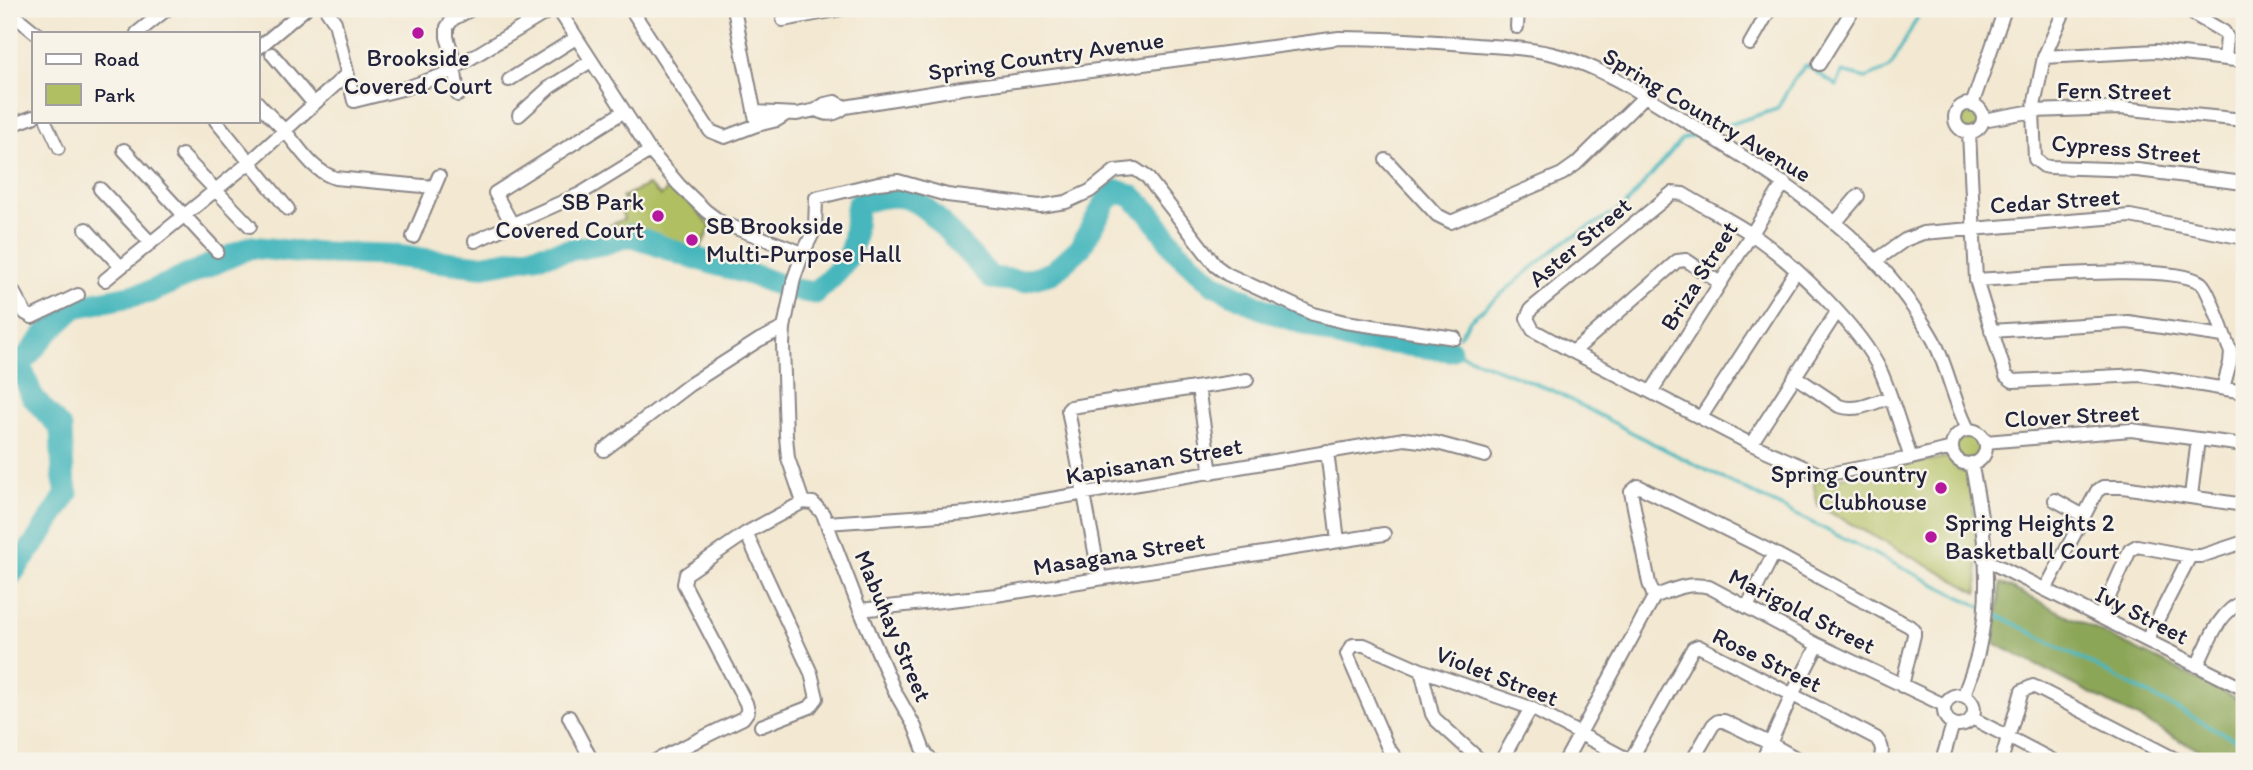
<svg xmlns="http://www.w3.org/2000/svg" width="2253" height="770" viewBox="0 0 2253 770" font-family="Itim,sans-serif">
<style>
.green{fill:#b0bf62;stroke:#69704e;stroke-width:2}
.forest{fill:#8ca658;stroke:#57644a;stroke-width:2}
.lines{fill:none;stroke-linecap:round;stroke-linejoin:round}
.stream{stroke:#47b7bd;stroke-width:3.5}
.river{stroke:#47b7bd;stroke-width:23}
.pedestrian-casing{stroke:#8a8586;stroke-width:13}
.minor-casing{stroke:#8a8586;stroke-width:16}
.pedestrian{stroke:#fff;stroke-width:10}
.minor{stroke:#fff;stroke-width:12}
.poi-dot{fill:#b5179e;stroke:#f7f3e8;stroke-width:2.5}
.labels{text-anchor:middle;stroke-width:5;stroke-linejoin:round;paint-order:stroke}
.street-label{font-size:24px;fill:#22223b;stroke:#f7f3e8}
.poi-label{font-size:24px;fill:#22223b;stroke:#f7f3e8;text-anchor:end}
</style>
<rect width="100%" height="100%" fill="#f7f3e8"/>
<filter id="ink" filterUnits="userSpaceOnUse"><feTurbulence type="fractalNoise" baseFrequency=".0143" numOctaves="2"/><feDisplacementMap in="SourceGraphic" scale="14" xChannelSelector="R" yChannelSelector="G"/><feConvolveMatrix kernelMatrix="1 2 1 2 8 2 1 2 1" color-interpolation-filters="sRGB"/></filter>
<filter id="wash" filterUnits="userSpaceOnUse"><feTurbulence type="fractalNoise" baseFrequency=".00686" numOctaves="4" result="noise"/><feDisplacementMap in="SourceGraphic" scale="28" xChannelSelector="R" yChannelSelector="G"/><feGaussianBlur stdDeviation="1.57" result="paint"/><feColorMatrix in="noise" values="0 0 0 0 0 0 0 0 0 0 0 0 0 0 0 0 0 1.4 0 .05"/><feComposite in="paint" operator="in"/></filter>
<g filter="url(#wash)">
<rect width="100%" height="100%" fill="#f3e8d1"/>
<path class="green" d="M1957 119a12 12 0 1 1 24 0a12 12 0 1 1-24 0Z
M648,185L661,196L670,187L691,204L711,227L698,253L645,233L627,232L599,238L597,231L624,219L621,209L626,207L622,197Z
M1954 447a15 15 0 1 1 30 0a15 15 0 1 1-30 0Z
M1949,457C1953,466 1957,470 1967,473L1976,526L1978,593L1818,506L1813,482Z"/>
<path class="forest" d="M2001,583L2244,702V761H2220L1994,643Z"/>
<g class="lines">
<path class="stream" d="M1709,131L1777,109L1794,79L1806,65L1837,86L1842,72L1866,78L1890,68L1922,9
M1459,336L1470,320L1561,244L1625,206L1682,139L1698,134
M1455,343L1450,350L1554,391L1648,441L2011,622L2244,744"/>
<path class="river" d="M9,577L35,543L67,494L63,475L61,429L32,396L20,365L45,335L75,307L150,292L251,247L296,252L386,255L480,266L603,244L631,235L684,255L753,275L790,289L815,293C829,280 845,267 851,249C856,236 854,219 858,204C905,186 920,200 951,234C964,249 978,263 991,278L1022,281L1052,273L1080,248L1107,200L1118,191L1133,197L1152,216L1176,250L1212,283L1263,309L1358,343L1385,342L1450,350"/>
</g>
</g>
<g filter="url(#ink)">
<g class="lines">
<defs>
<path id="pedestrian" d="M46,121L59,149"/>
<path id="minor" d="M326,9L335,22L354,101L406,88L443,75L552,9
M558,9L650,151L679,185L706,211L722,223L803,253
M631,9L710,131L725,137L757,125L777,120L785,115
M734,9L757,125
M2065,9L2044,57L2033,111L2035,159L2044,166L2049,167L2137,170L2244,183
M2185,9L2224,32L2227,37L2225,59
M9,11L36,33
M783,20L842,9
M1517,27L1518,9
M137,33L167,9
M1750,44L1770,9
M257,49L305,9
M272,54L314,104
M2044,57L2156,51L2244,61
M1819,64L1853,9
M509,80L576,38
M458,95L453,56L447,37V27L453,19L472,9
M257,102C266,112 275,121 284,130C300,148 311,170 335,178L434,187
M1955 118a14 14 0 1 1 28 0a14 14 0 1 1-28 0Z
M1972,105L2005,9
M816,110C828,116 835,115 845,107L962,88L1339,38C1385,38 1430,41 1476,45C1504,47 1533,48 1560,56C1606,69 1646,97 1687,122C1767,171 1852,222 1908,300C1917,314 1929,330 1936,345C1949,373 1954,402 1968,429
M754,112L797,114L816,110L825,104L835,102L845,107
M519,115L550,87L591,61
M1983,120L2033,111L2120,108L2244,120
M216,121L288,209
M9,126L33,117
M1969,132L1976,280L2006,376L2013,381L2141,375L2244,392
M124,150L217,251
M182,155L250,226
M1386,160L1437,215L1451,222L1562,174L1576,164L1645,96
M100,189L151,243
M1835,223L1858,196
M512,224L495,193L623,112
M86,229L121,267
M413,237L439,176
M475,241L580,194L650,151
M1875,261L1905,240L1923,233L2130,216L2244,238
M105,280L250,162L346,75
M1976,280C2018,278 2172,262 2201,283C2210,290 2224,338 2231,352L2230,363L2223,388
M9,284L25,313L32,317L78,295
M1991,331L2128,322L2223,336
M1573,352L1677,261L1686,260L1720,283
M1796,377L1839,406C1857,412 1873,403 1890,397
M1198,388L1211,473
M1651,392L1784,183
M1701,417L1796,271
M1952 447a17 17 0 1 1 34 0a17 17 0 1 1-34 0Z
M1985,442L2131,430L2244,445
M1751,444L1837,312
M604,450L689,385L759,340L784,328
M1327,451L1338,541
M1911,458C1901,430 1893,399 1881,372C1861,328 1793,263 1753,235C1731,220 1706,208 1683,194L1672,193L1531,309L1527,318L1533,330L1573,352L1751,444L1819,474H1829L1911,458L1952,448
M2191,496L2198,439
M2055,500L2084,516
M803,502L788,458L786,436L783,345L784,328L794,278L803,253L815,229L816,198L878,183L898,181L947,195L1040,206L1066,202L1090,191L1115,171L1135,169L1147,177L1216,266L1227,274L1313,314L1345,322L1455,338
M827,523L968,513L1404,439L1437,443L1485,456
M746,533L811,673L817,698L810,707L761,726
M1984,559L2244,689
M1100,578L1068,410L1071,407L1247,380
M2045,590L2097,491L2103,487H2123L2244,505
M1654,597L1649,583L1631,492L1638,486L1774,553L1909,626L1914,630V635L1902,686
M1747,607L1774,553
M860,610L996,595L1384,534
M2100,617L2130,550L2137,546L2190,556H2201L2244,542
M2147,640L2190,556
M2197,666C2209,642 2218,612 2244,601
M1421,670L1432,714L1435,719L1481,761
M1944 710a15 15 0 1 1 30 0a15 15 0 1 1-30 0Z
M1964,695C1969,680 1976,664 1979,648C1993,588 1984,523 1971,463
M569,717L592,761
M1972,718L2054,761
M655,761L743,718L748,711L746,703L684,584L686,574L746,533L803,502L813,503L823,514L860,610L895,692L915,727L924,751L932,761
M1398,761L1388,748L1347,654L1353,645H1364L1421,670L1531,708L1631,761
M1501,761L1531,708
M1565,761L1654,597C1674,589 1688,582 1709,587L1818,645L1944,705
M1630,761L1693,648L1698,646L1876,738C1883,746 1883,751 1880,761
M1692,761L1713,725L1718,721H1724L1771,744L1801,761
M1762,761L1792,695L1818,645
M1942,761L1953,724
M2001,761L2022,691L2033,686L2179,761"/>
</defs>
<use href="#pedestrian" class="pedestrian-casing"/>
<use href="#minor" class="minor-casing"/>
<use href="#pedestrian" class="pedestrian"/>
<use href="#minor" class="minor"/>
</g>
</g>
<g class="poi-dot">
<circle cx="418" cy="33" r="7"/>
<circle cx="658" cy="216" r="7"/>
<circle cx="692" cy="240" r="7"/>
<circle cx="1941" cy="488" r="7"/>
<circle cx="1931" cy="537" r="7"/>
</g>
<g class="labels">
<g class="street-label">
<text transform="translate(1046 56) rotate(-8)" y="8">Spring Country Avenue</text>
<text transform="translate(2114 91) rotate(1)" y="8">Fern Street</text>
<text transform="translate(1707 115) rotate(31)" y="8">Spring Country Avenue</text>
<text transform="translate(2126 149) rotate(5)" y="8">Cypress Street</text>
<text transform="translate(2055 201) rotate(-4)" y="8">Cedar Street</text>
<text transform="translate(1580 242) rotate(-40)" y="8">Aster Street</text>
<text transform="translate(1699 276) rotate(-58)" y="8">Briza Street</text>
<text transform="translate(2072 416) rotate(-3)" y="8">Clover Street</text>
<text transform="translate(1154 461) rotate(-10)" y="8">Kapisanan Street</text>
<text transform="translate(1119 554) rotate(-9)" y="8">Masagana Street</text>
<text transform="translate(1802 611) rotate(27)" y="8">Marigold Street</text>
<text transform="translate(2142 615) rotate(27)" y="8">Ivy Street</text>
<text transform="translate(893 626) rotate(67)" y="8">Mabuhay Street</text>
<text transform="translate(1767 660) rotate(26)" y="8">Rose Street</text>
<text transform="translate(1497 676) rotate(21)" y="8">Violet Street</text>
</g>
<g class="poi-label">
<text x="418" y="66" text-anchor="middle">Brookside<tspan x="418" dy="28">Covered Court</tspan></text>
<text x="644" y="210">SB Park<tspan x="644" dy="28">Covered Court</tspan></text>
<text x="706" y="234" text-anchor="start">SB Brookside<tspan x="706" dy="28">Multi-Purpose Hall</tspan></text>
<text x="1927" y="482">Spring Country<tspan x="1927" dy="28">Clubhouse</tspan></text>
<text x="1945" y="531" text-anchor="start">Spring Heights 2<tspan x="1945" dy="28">Basketball Court</tspan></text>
</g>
</g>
<rect width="2253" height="770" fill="none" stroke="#f7f3e8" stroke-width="35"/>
<rect x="32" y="32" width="228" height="91" fill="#f7f3e8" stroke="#a29fa3" stroke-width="2"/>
<rect x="46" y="54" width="35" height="10" fill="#ffffff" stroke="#a29fa3" stroke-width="2"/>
<text x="94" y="66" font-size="21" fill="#22223b">Road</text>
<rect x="46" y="84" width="35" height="21" fill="#b0bf62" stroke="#a29fa3" stroke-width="2"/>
<text x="94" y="102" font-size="21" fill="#22223b">Park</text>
</svg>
